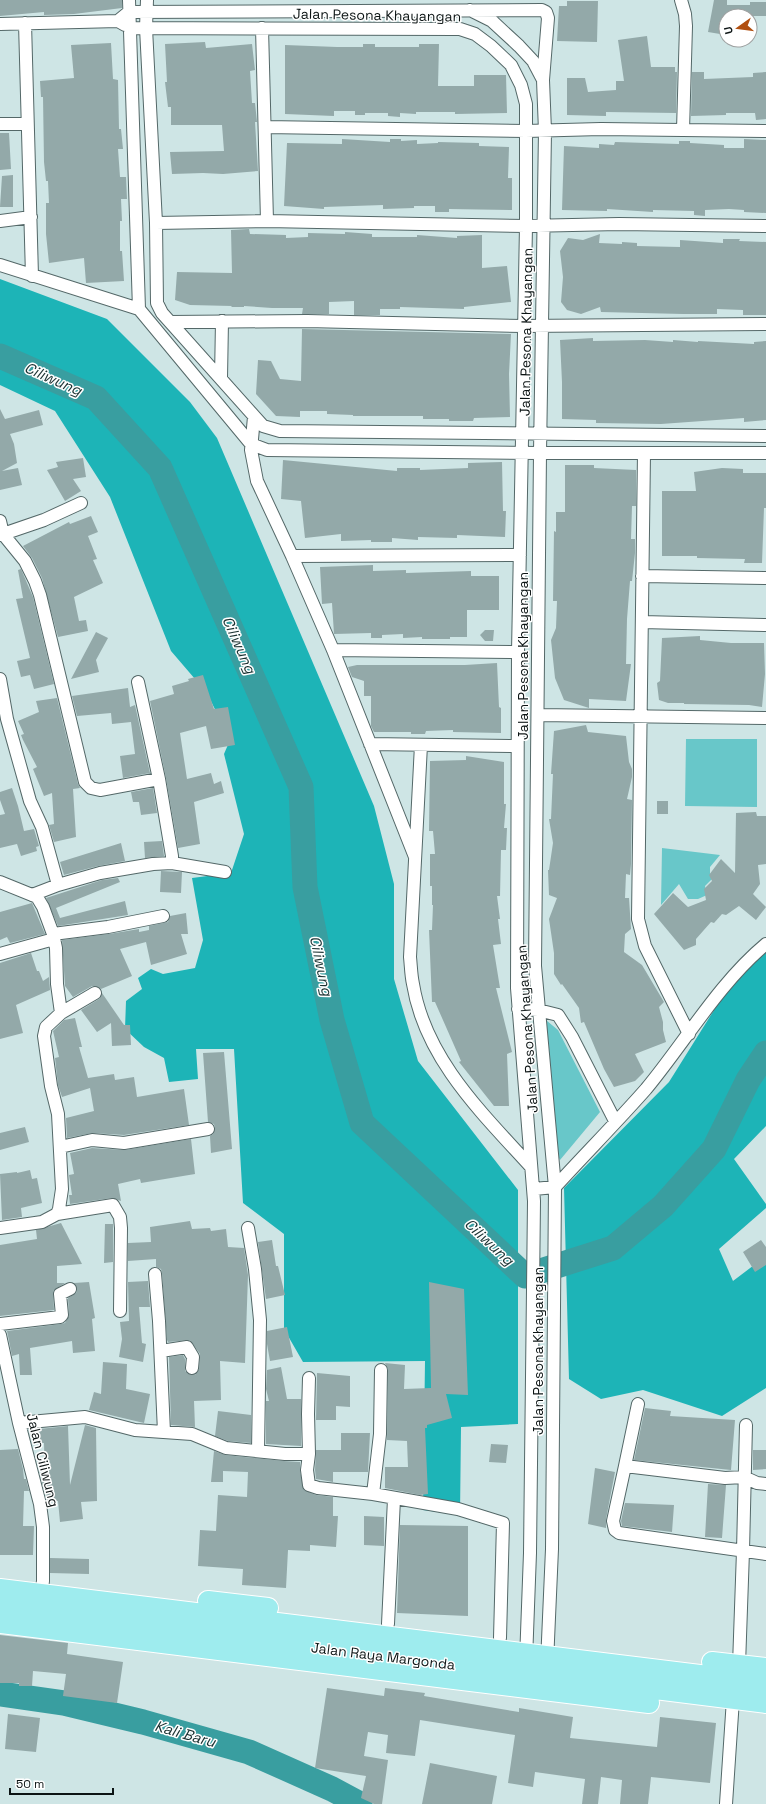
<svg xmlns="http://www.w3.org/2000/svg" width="766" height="1804" viewBox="0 0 766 1804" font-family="'Space Grotesk',sans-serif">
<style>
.green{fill:#68c7c9}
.forest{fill:#1db4b7}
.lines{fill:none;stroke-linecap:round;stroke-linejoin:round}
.river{stroke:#399ea0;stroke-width:25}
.building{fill:#93a9a9}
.minor-casing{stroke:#546868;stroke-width:14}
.trunk-casing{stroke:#fff;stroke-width:22}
.minor{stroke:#fff;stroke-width:12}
.trunk{stroke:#9eecee;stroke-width:20}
.labels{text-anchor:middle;stroke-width:3;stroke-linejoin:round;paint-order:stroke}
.street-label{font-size:14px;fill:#0c1414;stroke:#fff}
.water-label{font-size:15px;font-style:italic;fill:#1a3131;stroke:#fff}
</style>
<rect width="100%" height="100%" fill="#cee5e5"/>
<path class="green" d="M686,739H757V807L685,806Z
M662,848L720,855L710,867V873L713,878L705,886L707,895L698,899H688L679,884L661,905Z
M541,1016L558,1030L600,1112L560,1160L555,1149Z"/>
<path class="forest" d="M0,279L107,319L190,402L217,438L374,806L394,884V979L418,1061L518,1190V1424L461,1427L460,1515L423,1510L425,1361L303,1362L284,1329V1234L243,1203L234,1049H196L198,1079L169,1082L164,1058L144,1047L125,1029L126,1001L142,989L138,978L151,969L163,974L195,968L203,940L192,878L231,873L244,834L224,754L230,740L207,693L171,651L110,497L55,411L0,385Z
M766,947V1126L734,1159L766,1204V1208L719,1249L733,1281L766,1256V1388L722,1416L643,1390L601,1399L569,1379L564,1188L669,1082L741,967Z"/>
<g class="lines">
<path class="river" d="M0,356L96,398L160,468L301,787L305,887L332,1020L362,1123L525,1276L613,1248L663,1206L714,1149L748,1080L766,1053
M0,1694L64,1703L143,1722L249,1752L332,1789L360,1804"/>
</g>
<path class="building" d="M0,0H122V8L74,14L44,15V12L0,16Z
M714,0H727V5H750V2H766V16H726V35L708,32Z
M567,1H598L597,42L557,41L559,6H567Z
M647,36L651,67H675V72H677L676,113L606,112V116L567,115V78H585L588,92L616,90V81H624L618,40Z
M205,42L206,48L252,44L255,70L250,71L252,103H255L257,122H255L258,171L223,174L203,173L172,174L170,152L224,151L222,125H171V107H168L165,82H167L165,44Z
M111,43L113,79L118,80L119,129H121L123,149H118L120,177H126L127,199H121L122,221H120V251H122L124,281L86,283L84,258L49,263L46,234V203H49L48,181H46L44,162L43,97H41L40,81L74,78L71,45Z
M363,44H375V47H419V44H439L438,86H474V75H506L507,113L455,114V112H416V114L400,113V117L388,116V113H365V115H355V111H334V116L285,114V45L337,47H363Z
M692,72H704V79L753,77V73L766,72V119L756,120L755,113H726V115L691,116Z
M0,133H9L11,169L0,170Z
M342,139L390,142V139H401V141L417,140V144L438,143V142L479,143V146L509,147L508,178H512V210L449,209V212H435V206H414V208L383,209V205L324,207V209L284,206L287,143L342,144Z
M744,139L766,140V213L744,212V210L729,209L705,210V216L694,215V211L653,210V212L607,209V211L562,210L564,146L599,148V144L614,145L615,142L679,144V141H690V143L724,145V148H744Z
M13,175V207H0L2,176Z
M249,229L250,234L286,235V238L308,237V233L345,234V232L372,234V237H417V235L457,238V236L482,235V268L507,266L511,302L464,307V309L400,307V309H380V315H354V301L329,302V314H302L303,308H272L244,306V307H231L232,306L190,305L175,300L177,272L232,273L231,230Z
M600,234L599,243L622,244V242L637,243V246L680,247V240L723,243V239H740L739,241L766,242V315H743V310L717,309V314H683L601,312L600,307L581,314L567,310L561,302L563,277L560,251L568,238L583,240Z
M302,329L511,334L509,374L510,417L474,418L473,421H449V419H423V416H353V415L327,414V411H300V417L276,416L256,394L258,360L271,361L280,379L301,381Z
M593,338V341L645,340L673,342V340L698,342V341L754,344V342L766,341V420L744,422V418L661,424L596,423V420L562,419V382L560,340Z
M0,409L5,419L39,410L43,425L10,434L14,444L17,463L2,471L18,468L22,485L0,490Z
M83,458L86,477L73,479L81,491L65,501L47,470L58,467L56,462Z
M283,460L397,471V468H420V470L468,468V463L502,462L503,511H506L505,537L457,535V538L418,537V540L392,538V542H371V540L341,541V534L305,538L301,501L281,499Z
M565,465H594V468L636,470V506H632L631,539H635V553L632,581H630L627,619L626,664H631L626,701L589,699V708L564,700L555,678L551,640L556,628L557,601H553L554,531L556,532V512H565Z
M722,468L743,469V473H766V508H764L762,563H744L745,559L697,558V556H662V491H696L694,472Z
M91,516L98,532L88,536L97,559L93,560L103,583L74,597L79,621L86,620L88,631L58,637L42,578L32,558L23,546L69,522L70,524Z
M373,565V571L406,570V573L471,571V576H499V610H467V637H450V639H422V637L403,638V634L382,635V638H371V633L334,634L332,603L322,604L320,567Z
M21,569L33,597L54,684L34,689L30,675L21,677L17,661L30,658L16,599L23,598L18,570Z
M485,630H494L493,641H485L480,635Z
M96,632L108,638L96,660L99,672L71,679Z
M700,636V640L731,643H764L765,674L762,707L749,705L684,704V703H668L659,700L657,683L660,681L662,638Z
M497,663L499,707L501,708V733L453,732V730L426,731L425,734H411V732H374L371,726V696H364V681L352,677L348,667L357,665H465Z
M203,675L214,709L228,707L235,745L211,749L206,726L180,733L187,779L211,773L214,784L221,781L224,793L194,802L200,844L178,848L166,778L150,701L174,694L172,686L189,681L188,679Z
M128,688L130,707L135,705L150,773L123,778L120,756L135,754L131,722L112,724L111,713L77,716L72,696Z
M57,698L78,784L80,788L73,789L76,837L54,842L49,825L54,824L52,793L44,796L33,769L37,767L23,740L21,735L24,734L18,721L39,712L36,701Z
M586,725L588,732L626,736L629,762L632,769V777L627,799L632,800L631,864L630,875L626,874L625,898H629L631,929L625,934L624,952L642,965L664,1002L659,1007L663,1022V1030L666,1042L635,1054L644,1072L635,1081L614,1087L604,1069L584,1022L581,1023L579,1008L562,984L561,985L554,974V953L549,919L557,898L549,895L548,870H549L553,843L549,819H551L553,774H551L554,731Z
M466,756L504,762V804H506L504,828H507L506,850H501L500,896H497L500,919H498L501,944L493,945L500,988H496L512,1052L507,1054L509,1106H494L459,1062L461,1061L435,1002H432L429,930H432L433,905H432V886H430V854H435L433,831H429L430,761L466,760Z
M12,788L18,806L24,831L34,829L39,846L36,847L37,851L21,856L17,844L0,848V815L5,814L0,800V792Z
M153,788L157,813L141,815L139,802H133L131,792Z
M657,801H668V814H657Z
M756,812L757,816H766V864L758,865L760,884L753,894L766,907L756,920L739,906L726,915L722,914L714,923L711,922L696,939V945L684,950L654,914L673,893L688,907L706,900L704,889L712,881L709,875L721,859L735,873L736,813Z
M162,841L164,856L145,858L144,842Z
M121,843L125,861L98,866L64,875L60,862Z
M161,871L182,872L181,893L160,892Z
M118,878L120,882L56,908L60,918L125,901L128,915L58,926L46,898L102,880Z
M32,903L45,934L10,943L7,937L0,940V912Z
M186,913L188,934H181L187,954L151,965L146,942L120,949L132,976L101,989L95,986H92L73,997L65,986L62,940L109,934L139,929V932L149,930V926L168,922L170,916Z
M31,953L37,971H39L43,981L49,977L50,990L16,1005L23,1033L0,1039V963Z
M102,993L124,1025H130L131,1045L112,1046L111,1023L97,1032L81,1010L99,999Z
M75,1018L82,1047H79L88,1078L114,1074L115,1080L134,1077L137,1097L184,1089L189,1125L124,1135L92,1133L67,1138L66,1118L94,1111L90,1088L62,1097L58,1085L55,1058L59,1057L53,1031L64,1020Z
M224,1052L232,1149L211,1153L210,1136L213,1134L215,1128L214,1124L208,1122L203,1053Z
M25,1127L29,1142L0,1150V1133Z
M191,1139L195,1174L141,1183L140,1179L118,1184L121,1201L112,1198L70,1204L69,1195H72L69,1175L74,1174L70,1153L92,1148L125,1150Z
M30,1170L32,1179L37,1178L42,1203L21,1208L22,1217L2,1220L0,1174L17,1172V1173Z
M190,1221L192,1229L210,1228L211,1231L226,1229L228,1247L244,1248L248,1275L245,1363L220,1361L221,1400L194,1401L195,1427L171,1425L169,1357L183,1355L185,1359V1371L192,1375H195L199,1369L200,1354L190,1340L168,1342L167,1340L162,1273L161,1269L156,1267V1259L128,1261V1243L151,1242L150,1227Z
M61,1223L82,1264L57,1266V1283H65L53,1291L54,1310L0,1316V1245L37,1239L36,1230Z
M105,1224H113V1262L104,1263Z
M272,1240L276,1266H278L285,1295L266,1299L258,1242Z
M761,1240L766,1247V1265L755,1272L743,1252Z
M148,1281L150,1307H139L142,1343L146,1344L143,1362L119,1357L122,1339L120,1322L129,1321L128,1282Z
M89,1282L95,1318L92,1319L95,1351L73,1353L72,1341L30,1348L32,1375H20L19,1354L12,1356L7,1331L61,1324L65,1323L69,1315L68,1298L76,1293L77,1290L74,1283Z
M429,1282L464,1289L468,1395L446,1394L452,1418L427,1425V1428H425L428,1494L420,1495L385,1488V1467H408L407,1441L387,1440L388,1370L385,1363L405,1365L404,1389L431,1388Z
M287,1327L293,1357L270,1361L267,1344V1331Z
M103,1362L127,1364L126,1389L150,1394L144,1423L89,1410L94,1392L101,1394Z
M281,1367L287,1399H301V1446L266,1444V1401H269L266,1389L267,1370Z
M317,1373L350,1376V1407L336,1406V1420H316Z
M645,1408L671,1411L670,1416L735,1420L731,1470L634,1460Z
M218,1411L251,1415V1443L228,1441L215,1436Z
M85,1425L96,1428L97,1501L81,1502L83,1519L60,1522L58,1501L47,1502L46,1490H44L41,1478H45L44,1443H40L39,1429L68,1426L70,1485Z
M341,1433H370L368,1472H333V1482L316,1479L315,1470L316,1450H341Z
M491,1444L508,1445L506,1463L489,1462Z
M18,1449L23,1469L24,1479H26L29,1491H24L23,1526H34L33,1555H0V1450Z
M753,1450H766V1469L753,1470Z
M214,1451L225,1455L284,1461L300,1462V1471L304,1490L316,1495L333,1497V1516H338L336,1547L310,1545V1551L288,1550L286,1588L242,1585L243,1569L198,1566L200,1530L216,1531L218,1495L247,1497L248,1472L223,1471V1482H211Z
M595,1468L615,1472L606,1519V1528L588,1524Z
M708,1484L726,1485L722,1538L705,1537Z
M625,1503L674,1505L672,1532L622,1526L621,1521Z
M364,1516L384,1517V1546L364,1545Z
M400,1525L468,1526V1616L397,1613Z
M50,1558L89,1559V1574L50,1573Z
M0,1635L68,1643L67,1654L123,1662L117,1703L63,1696L66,1674L33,1671L32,1686H19V1683H0Z
M327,1688L384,1696L385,1688L425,1693L424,1696L519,1712V1708L573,1717L570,1738L657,1747L660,1717L716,1723L710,1783L651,1777L648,1804H620L622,1780L601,1777L598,1804H582L585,1779L535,1772L533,1787L508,1783L515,1735L420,1720L415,1756L386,1753L388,1735L368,1732L364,1756L388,1760L382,1804H374L361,1798L366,1776L315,1768Z
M8,1714L40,1718L36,1752L5,1749Z
M430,1763L497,1776L492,1804H422Z"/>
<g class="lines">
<defs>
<path id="minor" d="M129,0L139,309
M147,0L146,28L156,223L157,303L162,313L263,426L280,431L766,436
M681,0L685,14L686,26L683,130
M470,10L492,21L519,46L533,61L543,80L545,131L540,453L535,966L555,1187L552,1549L547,1663
M118,21L129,12L542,10L546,12L548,18L543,80
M25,23L32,276
M0,24L118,21L125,25
M129,28L460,29L475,34L491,46L511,65L521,85L526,104V226L518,652L517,988L534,1201L530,1553L526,1660
M262,28L267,221
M0,124H27
M265,127L526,131L601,129L766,131
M0,221L31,217
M156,223L267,221L526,226L619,224L766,226
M0,265L139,309L251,444L267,450L540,453H766
M170,322L307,321L523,326L766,324
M221,378L222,321
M254,417L251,450L257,481L292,556L333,650L415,857
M644,453L638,919L645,946L689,1034
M0,521L3,534L25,561L35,581L40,595L85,782L91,788L100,790L159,779
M0,535L44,520L81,503
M292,556L520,555
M642,576L766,578
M642,622L766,625
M333,650L518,652
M0,679L7,719L30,801L42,827L58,885
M138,682L159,779L172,856V863
M538,715L766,718
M370,744L517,746
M421,745L410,957C411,966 411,975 413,984C425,1059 483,1114 531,1167
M0,882L37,897L43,907L53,934L56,948L57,984L61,1013
M32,895L58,885L100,873L153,864L172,863L225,872
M53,934L108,927L163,916
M0,954L54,939
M518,1009L538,1010L558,1015L572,1037L615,1121
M60,1147L92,1140L124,1143L208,1129
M534,1189L555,1187C585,1154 617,1122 646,1089C685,1042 719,983 766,944
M57,1214L113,1205L120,1217L121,1228L120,1311
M0,1228L42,1222L57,1214L59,1209L62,1189L58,1114L51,1086L44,1036L46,1027L61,1013L95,993
M248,1228L255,1269L260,1320L258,1451
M155,1274L159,1321L164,1432
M0,1324L60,1317L62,1315L60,1294L70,1289
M0,1335L19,1423L40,1504L43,1527V1581L41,1594
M161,1351L187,1347L193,1357L192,1368
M381,1370L380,1434L373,1494L458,1509L503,1523L500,1638
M309,1378L308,1414L309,1454L307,1470L309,1485L318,1488L373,1494
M638,1404L625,1466L725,1478L744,1477L757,1483L766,1484
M19,1423L85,1417L135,1430L192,1434L226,1448L285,1454H309
M625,1466L613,1521L615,1530L619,1533L766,1554
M388,1624L394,1499
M739,1665L743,1551L746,1425
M726,1804L733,1699"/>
<path id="trunk" d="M0,1589L766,1683
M208,1601L268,1608
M0,1607L766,1703
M0,1623L649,1703
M712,1662L766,1668"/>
</defs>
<use href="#minor" class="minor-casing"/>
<use href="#trunk" class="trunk-casing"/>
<use href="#minor" class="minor"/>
<use href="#trunk" class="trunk"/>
</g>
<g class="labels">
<g class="street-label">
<text transform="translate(377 15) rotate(1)" y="5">Jalan Pesona Khayangan</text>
<text transform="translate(526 332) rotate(-89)" y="5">Jalan Pesona Khayangan</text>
<text transform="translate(523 656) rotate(-90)" y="5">Jalan Pesona Khayangan</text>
<text transform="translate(527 1029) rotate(-94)" y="5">Jalan Pesona Khayangan</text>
<text transform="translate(538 1351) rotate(-90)" y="5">Jalan Pesona Khayangan</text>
<text transform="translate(43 1460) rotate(76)" y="5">Jalan Ciliwung</text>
<text transform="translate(383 1656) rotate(7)" y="5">Jalan Raya Margonda</text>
</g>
<g class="water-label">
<text transform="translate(53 379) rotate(24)" y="5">Ciliwung</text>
<text transform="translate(239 645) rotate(66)" y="5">Ciliwung</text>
<text transform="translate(321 966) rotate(78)" y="5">Ciliwung</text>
<text transform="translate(489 1242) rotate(43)" y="5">Ciliwung</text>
<text transform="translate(185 1734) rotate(16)" y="5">Kali Baru</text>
</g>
</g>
<g transform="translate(738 28) rotate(256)"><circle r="19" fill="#ffffff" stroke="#9ea1a1"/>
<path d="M0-3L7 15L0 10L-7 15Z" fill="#b14f10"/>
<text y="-6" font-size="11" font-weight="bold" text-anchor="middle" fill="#0c1414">U</text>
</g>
<path d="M10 1788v6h103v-6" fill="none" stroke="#0c1414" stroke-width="2"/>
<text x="16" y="1788" font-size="12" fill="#0c1414" stroke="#ffffff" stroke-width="3" paint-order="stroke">50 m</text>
</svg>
